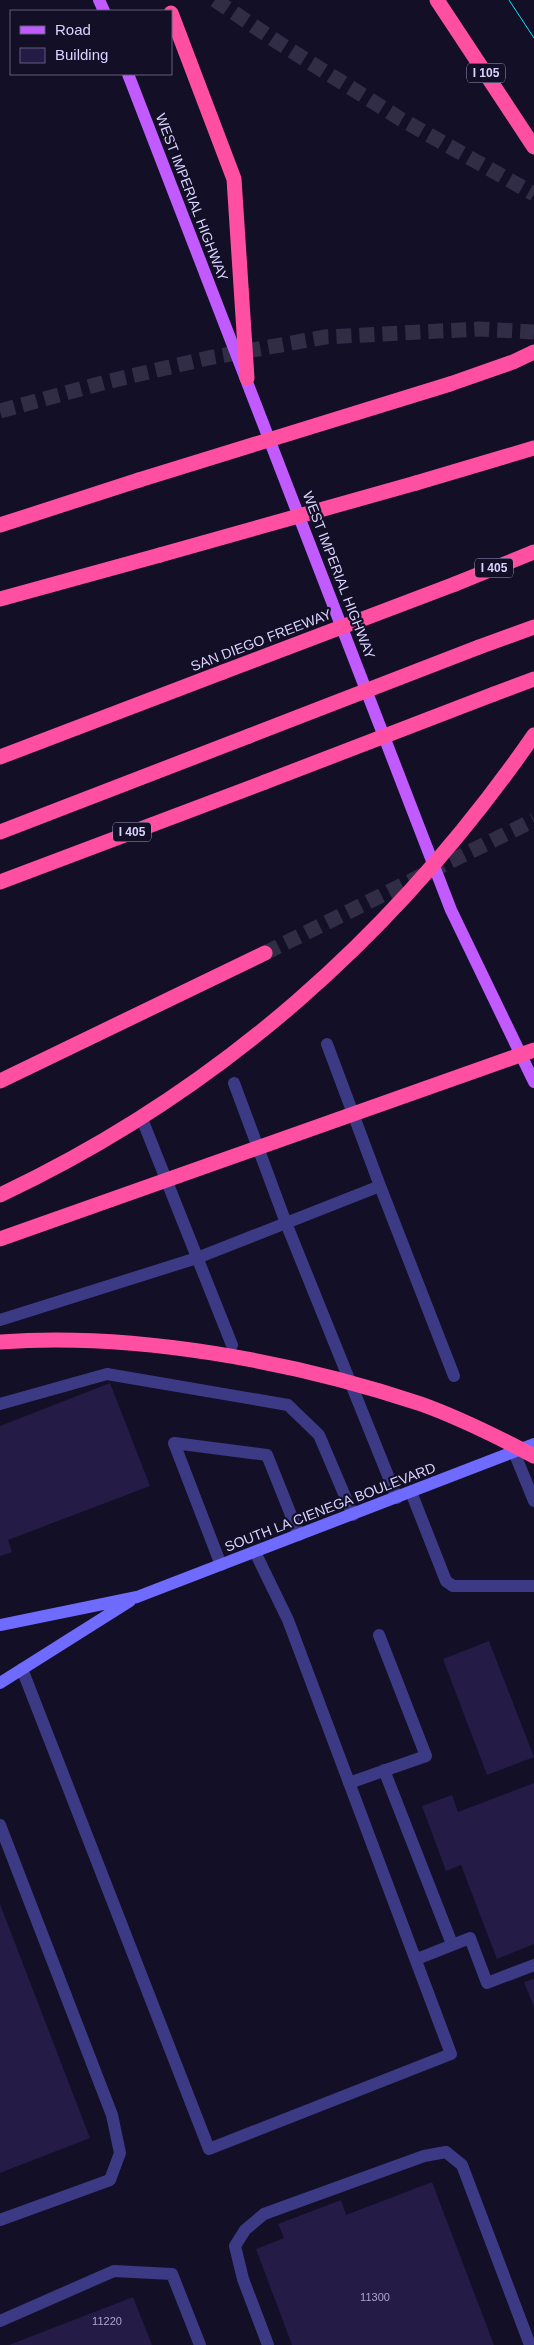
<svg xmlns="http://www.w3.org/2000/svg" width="534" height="2345" viewBox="0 0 534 2345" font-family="Arial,sans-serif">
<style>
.building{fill:#241b47}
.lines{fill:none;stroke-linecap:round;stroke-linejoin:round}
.motorway-tunnel{stroke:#312d47;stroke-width:15;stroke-dasharray:15 8;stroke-linecap:butt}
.service{stroke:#3d3a85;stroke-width:12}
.secondary{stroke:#6f6bff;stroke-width:12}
.primary{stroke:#c25bff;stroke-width:12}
.motorway{stroke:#ff4fa3;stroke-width:15}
.tram{stroke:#00e5ff;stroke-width:1}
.motorway-bridge{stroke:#ff4fa3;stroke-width:15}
.labels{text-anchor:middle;stroke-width:4.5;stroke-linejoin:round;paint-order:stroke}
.number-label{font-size:11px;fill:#aca6d1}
.shield{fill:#130f26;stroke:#9e99be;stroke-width:1}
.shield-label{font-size:12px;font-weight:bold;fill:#d9d4ff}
.street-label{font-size:14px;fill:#d9d4ff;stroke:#130f26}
</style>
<rect width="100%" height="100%" fill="#130f26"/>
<path class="building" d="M110,1383L150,1486L8,1540L12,1552L0,1556V1426Z
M489,1641L534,1757L487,1775L443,1659Z
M534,1783V1944L497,1959L461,1865L446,1871L422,1806L452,1795L458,1812Z
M0,1904L90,2138L0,2173Z
M534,1979V2007L524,1982Z
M432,2182L494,2345H292L256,2249L284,2238L278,2224L341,2200L346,2215Z
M133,2297L152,2345H9Z"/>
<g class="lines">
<path class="motorway-tunnel" d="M215,0L279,43L399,118L534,194
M0,411L106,382L208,358L325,337L479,329L534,332
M265,953L534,820"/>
<path class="service" d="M327,1044L380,1186
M234,1083L286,1223L397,1498
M144,1124L232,1345
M0,1320L197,1258L380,1186L454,1376
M0,1404L107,1374L288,1405L319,1435L353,1515
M514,1452L534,1501
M411,1492L446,1581L453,1586H534
M221,1565L174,1443L267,1455L299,1535
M22,1669L209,2149L451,2054L288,1620L255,1552
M384,1770L452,1944
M349,1783L426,1756L379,1635
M0,1825L112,2115L120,2153L110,2180L0,2220
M417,1959L470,1938L487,1983L534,1965
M0,2321L114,2271L172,2274L200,2345
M268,2345L243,2279L235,2246L245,2230L264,2214L424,2156L446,2152L462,2165L530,2345"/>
<path class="secondary" d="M0,1625L137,1597L534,1444
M0,1683L130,1601"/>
<path class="primary" d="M99,0L104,11
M128,74L451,910L534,1082"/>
<path class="motorway" d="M437,0L534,147
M171,13L234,179L247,378
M450,384L513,362L534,352
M416,483L534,448
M0,525L139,480
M455,584L534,552
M0,599L160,555
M479,647L534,627
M494,694L534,679
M0,757L223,672
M0,832L249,736
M0,882L265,782
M0,1081L265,953"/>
<path class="tram" d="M509,0L534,38"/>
<path class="motorway-bridge" d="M139,480L450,384
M160,555L416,483
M223,672L455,584
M249,736L479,647
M265,782L494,694
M0,1195C219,1092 397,933 534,735
M0,1239L534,1050
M0,1342C134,1332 293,1361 421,1404C460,1418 498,1437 534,1456"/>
</g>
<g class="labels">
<g class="number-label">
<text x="375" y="2301">11300</text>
<text x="107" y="2325">11220</text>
</g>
<g class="shield">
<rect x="467" y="63.5" width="38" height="19" rx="4"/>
<rect x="475" y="558.5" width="38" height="19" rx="4"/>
<rect x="113" y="822.5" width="38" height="19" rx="4"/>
</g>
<g class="shield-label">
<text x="486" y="77">I 105</text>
<text x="494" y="572">I 405</text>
<text x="132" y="836">I 405</text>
</g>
<g class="street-label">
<text transform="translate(192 197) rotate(69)" y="5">WEST IMPERIAL HIGHWAY</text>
<text transform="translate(339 575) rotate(69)" y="5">WEST IMPERIAL HIGHWAY</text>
<text transform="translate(261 640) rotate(-21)" y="5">SAN DIEGO FREEWAY</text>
<text transform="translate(330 1507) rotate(-21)" y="5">SOUTH LA CIENEGA BOULEVARD</text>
</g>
</g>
<rect x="10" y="10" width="162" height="65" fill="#130f26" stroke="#625e7d"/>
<rect x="20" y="26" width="25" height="8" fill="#c25bff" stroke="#625e7d"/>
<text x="55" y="35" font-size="15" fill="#d9d4ff">Road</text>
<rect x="20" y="48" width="25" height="15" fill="#241b47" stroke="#625e7d"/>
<text x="55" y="60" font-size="15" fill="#d9d4ff">Building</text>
</svg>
